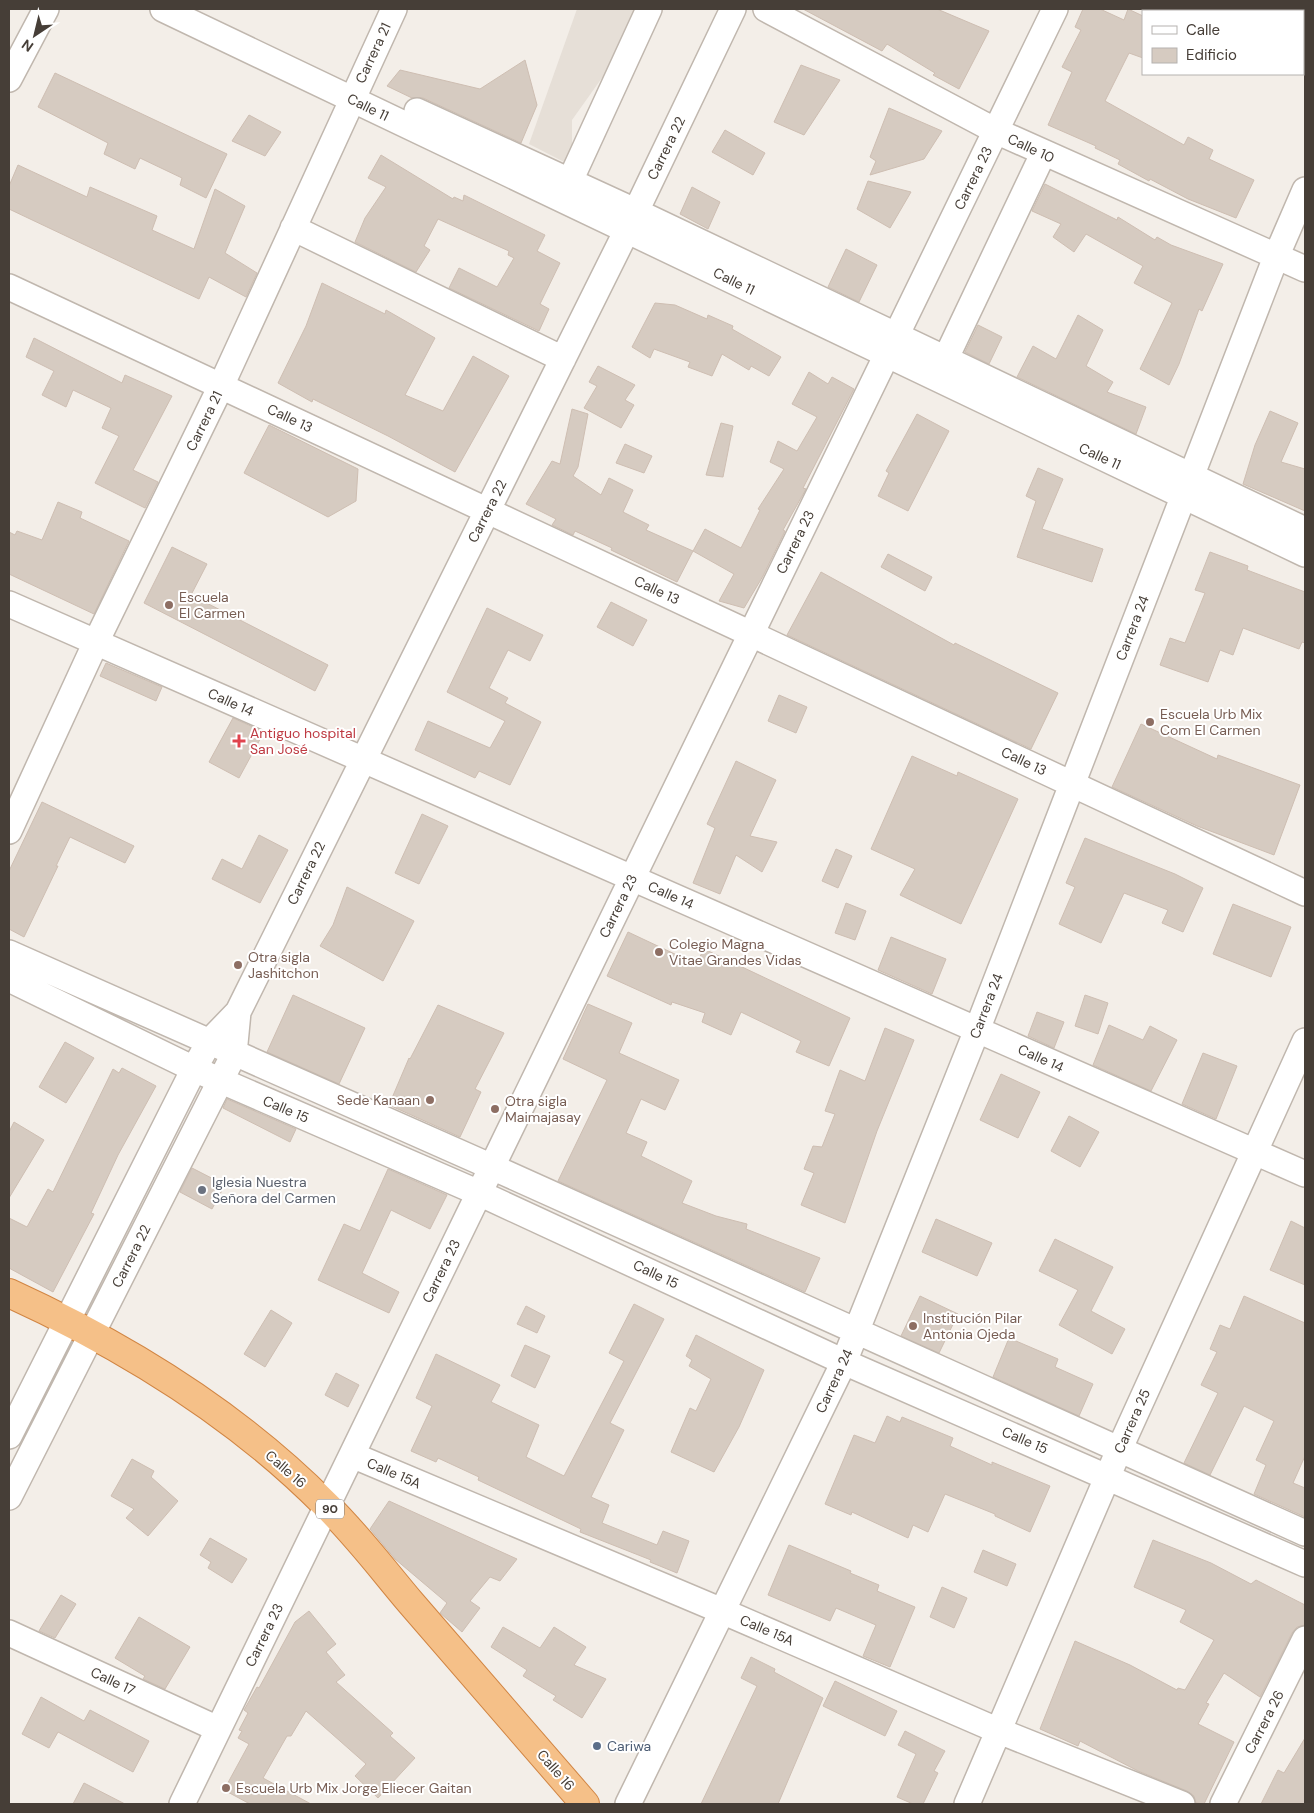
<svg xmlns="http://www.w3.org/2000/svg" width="1314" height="1813" viewBox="0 0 1314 1813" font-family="'DM Sans',sans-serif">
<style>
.residential{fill:#e6dfd7}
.building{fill:#d6cbc1;stroke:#cebeb2}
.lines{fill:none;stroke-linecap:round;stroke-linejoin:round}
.minor-casing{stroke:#c0b7ae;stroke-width:28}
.trunk-casing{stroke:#d18543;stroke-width:30}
.minor{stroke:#fff;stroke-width:25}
.trunk{stroke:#f5c088;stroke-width:28}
.education-dot{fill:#8d6e63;stroke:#fff;stroke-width:2}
.health-dot{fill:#e0444e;stroke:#fff;stroke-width:2}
.worship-dot{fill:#6b7280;stroke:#fff;stroke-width:2}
.service-dot{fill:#5c6f8a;stroke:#fff;stroke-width:2}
.labels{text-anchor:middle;stroke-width:4;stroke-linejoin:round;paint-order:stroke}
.shield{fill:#fff;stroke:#7e7873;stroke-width:1}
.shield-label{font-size:12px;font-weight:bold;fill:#463e37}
.street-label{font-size:14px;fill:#463e37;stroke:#fff}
.education-label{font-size:14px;fill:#785e54;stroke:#fff;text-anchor:start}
.health-label{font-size:14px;fill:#be3a42;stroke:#fff;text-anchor:start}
.worship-label{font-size:14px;fill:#5b616d;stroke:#fff;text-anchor:start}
.service-label{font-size:14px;fill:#4e5e75;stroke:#fff;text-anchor:start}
</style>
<rect width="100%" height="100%" fill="#f3eee8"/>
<path class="residential" d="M577,9H651L572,120V166L529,144Z"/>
<path class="building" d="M803,9H937L989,31L959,89L933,75L935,73L887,44L882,51Z
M1083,9H1100L1124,20L1128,9L1143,16V58L1129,53L1105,101L1184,145L1188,137L1213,150L1209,159L1254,180L1236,218L1188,199L1150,179L1149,181L1118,164L1120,160L1095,148L1096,146L1048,125L1072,72L1062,67L1081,30L1075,27Z
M525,60L537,105L521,143L423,98H412L387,86L400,70L480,89Z
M801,65L840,80L804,135L774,122Z
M55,73L227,154L206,198L180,185L182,178L140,158L135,169L104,154L108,143L38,107Z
M889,108L942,131L924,159L870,175L876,161L870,157Z
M249,115L281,132L265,156L232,141Z
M725,130L765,153L753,175L712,152Z
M381,155L453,199L454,197L463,201L464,195L545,235L537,251L560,263L540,304L549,309L539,331L449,288L459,268L497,287L514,258L508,255L509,251L438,219L424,246L430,250L416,272L355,242L365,218L386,187L368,178Z
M18,165L87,197L90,187L157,216L152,230L194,249L215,189L245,206L225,253L257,273L246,297L209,277L199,299L9,209V186Z
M868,181L911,192L890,228L857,209Z
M1045,184L1117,220L1118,217L1155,240L1157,237L1171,245L1223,264L1202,311L1199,309L1179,364L1169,385L1140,369L1172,303L1134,283L1143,266L1086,234L1074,252L1053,237L1061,224L1032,211Z
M692,187L720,202L708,229L680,214Z
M846,249L877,265L859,302L828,287Z
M322,283L385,314L386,310L435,338L405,395L443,411L473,356L509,376L455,472L388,436L313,399L312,402L278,383L306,326Z
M655,303L675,305L707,319L708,315L733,326L732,329L781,357L769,376L751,366L749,370L722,354L712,376L688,367L690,362L654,349L650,358L632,347Z
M1078,315L1103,330L1086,366L1113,382L1107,392L1146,407L1136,434L1017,377L1033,346L1056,359Z
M978,325L1002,337L989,364L965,352Z
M34,338L122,383L125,375L172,396L133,470L158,482L145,508L95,483L119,436L102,428L111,408L73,390L66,407L42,395L54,371L26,357Z
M598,366L635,385L625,400L634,405L621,428L584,408L597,386L589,382Z
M809,372L828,384L832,377L854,389L803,488L806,489L783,530L785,531L763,576L744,608L719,601L734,574L693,551L705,529L741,548L760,510L758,509L784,469L770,462L778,441L797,451L817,417L792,404Z
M572,409L588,414L578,467L573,476L601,495L609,478L633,490L623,512L649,525L646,530L693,551L677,582L611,550L612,548L575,531L573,535L552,525L556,519L526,504L552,461L560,464Z
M1270,411L1298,423L1281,462L1305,469V511L1243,484L1255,445Z
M917,414L949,431L908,511L878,496L889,473L886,471Z
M721,423L733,426L723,477L706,475Z
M269,425L358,469L356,501L328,517L244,473Z
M625,444L652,456L644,473L616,463Z
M1038,468L1063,479L1042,529L1103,549L1092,582L1017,557L1036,501L1026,496Z
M58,502L82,512L80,518L129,541L94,614L9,574V532L15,535L17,531L42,540Z
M172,547L207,564L191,595L328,665L315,691L144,603Z
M1210,552L1248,566L1247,570L1305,592V643L1302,642L1299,649L1243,628L1233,655L1220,650L1208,682L1160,665L1170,638L1185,643L1205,593L1195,590Z
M888,554L932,577L925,591L881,567Z
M821,572L954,645L955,643L1058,693L1031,749L787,635Z
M611,602L647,620L633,646L597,627Z
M487,608L543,635L530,661L508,650L489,688L508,698L505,703L541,722L510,785L479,771L475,778L415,750L428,721L490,748L505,721L447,692Z
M106,663L162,687L156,701L100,676Z
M779,695L807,707L796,733L768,721Z
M233,718L264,732L239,778L209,762Z
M1141,724L1217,759L1218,755L1300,785L1274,855L1197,826L1112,787Z
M912,756L957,776L958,772L1018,799L961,924L900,895L915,869L871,849Z
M736,761L776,780L750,836L777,842L762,872L736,855L720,894L693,883L715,828L707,824Z
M42,802L134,846L125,863L70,837L56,866H58L24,937L9,929V871Z
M422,814L448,826L419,884L395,873Z
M259,835L288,850L260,903L212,879L222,859L242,869Z
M1085,838L1175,874L1203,888L1183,932L1162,923L1168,910L1124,893L1101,943L1059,924L1075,887L1066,883Z
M836,849L852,856L838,888L822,881Z
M347,887L414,921L383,981L320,946L333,925Z
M846,903L866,911L855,940L835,933Z
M1233,904L1291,927L1271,977L1213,954Z
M628,932L696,964L704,949L850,1018L829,1066L796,1052L801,1041L741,1012L731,1035L702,1022L705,1013L672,1002L671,1005L607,976Z
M891,937L946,959L932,994L878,970Z
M293,995L365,1028L339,1084L267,1052Z
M1085,995L1108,1003L1098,1034L1075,1026Z
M588,1004L632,1023L619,1053L679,1080L665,1110L641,1099L626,1133L647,1142L641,1156L692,1181L682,1203L716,1216L747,1224L746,1229L820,1258L805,1292L558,1181L607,1080L563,1059Z
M438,1005L504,1033L475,1089L481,1092L460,1137L389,1105L409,1058L410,1059Z
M1037,1012L1064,1022L1054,1048L1028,1036Z
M1109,1025L1143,1040L1150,1026L1177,1040L1151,1091L1093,1065Z
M885,1028L914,1040L877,1131L845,1223L801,1205L814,1173L804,1169L813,1146L822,1147L835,1114L825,1111L840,1070L865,1081Z
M65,1042L94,1058L66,1103L39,1087Z
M1203,1053L1237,1066L1216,1119L1182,1104Z
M122,1068L156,1086L118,1155L91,1213L94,1214L53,1292L9,1268V1218L27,1227L48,1189L53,1192L113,1069L119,1073Z
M1001,1074L1040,1092L1018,1138L980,1120Z
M227,1099L296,1129L290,1142L223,1108Z
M1069,1116L1099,1132L1080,1167L1051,1151Z
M14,1122L44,1140L9,1198V1132Z
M192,1168L225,1185L212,1209L180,1192Z
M388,1169L447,1195L430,1229L391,1210L362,1273L399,1292L389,1313L318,1280L344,1224L360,1231Z
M936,1219L992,1243L977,1276L922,1252Z
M1291,1221L1305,1228V1285L1270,1270Z
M1055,1239L1113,1267L1091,1311L1125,1329L1112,1354L1059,1325L1078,1290L1039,1271Z
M920,1296L958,1314L939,1353L901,1336Z
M1244,1296L1305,1323V1456L1293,1483L1305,1488V1517L1254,1494L1266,1465L1256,1460L1274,1421L1244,1406L1210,1475L1184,1463L1218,1393L1201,1385L1217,1352L1210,1349L1220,1325L1230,1329Z
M634,1304L664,1319L610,1423L624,1430L591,1497L609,1505L602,1523L657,1545L663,1531L689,1541L677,1573L650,1562L651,1560L580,1532L581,1529L478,1480L479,1477L438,1458L436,1462L411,1451L432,1406L416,1398L436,1354L500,1385L491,1402L539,1425L526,1457L564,1476L624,1361L609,1353Z
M526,1306L545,1316L537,1333L517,1324Z
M271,1310L292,1323L265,1367L244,1354Z
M696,1335L764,1370L739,1427L714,1472L671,1452L690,1408L696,1411L711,1379L689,1366L692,1360L686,1356Z
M1009,1338L1058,1359L1055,1367L1093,1384L1079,1416L993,1377Z
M525,1345L550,1356L535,1388L511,1376Z
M336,1373L359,1385L348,1407L325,1395Z
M887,1416L900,1422L902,1417L953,1438L950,1446L992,1465V1462L1050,1486L1030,1532L995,1516V1514L945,1494L928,1532L913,1525L908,1538L852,1512L851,1515L825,1504L854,1435L875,1443Z
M132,1459L154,1471L151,1477L178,1501L148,1536L126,1518L134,1509L111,1496Z
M389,1501L517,1559L500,1581L490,1577L470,1601L480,1608L462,1632L440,1613L447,1603L395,1559L370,1529Z
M210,1538L247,1559L232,1583L208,1568L211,1562L200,1555Z
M1153,1540L1211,1563L1251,1584L1256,1580L1305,1605V1625L1297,1627L1292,1633L1260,1697L1224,1673L1206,1703L1209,1704L1198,1724L1234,1742L1204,1804L1196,1803L1194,1796L1187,1791L1138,1771L1080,1741L1078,1746L1040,1729L1075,1641L1130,1665L1177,1690L1178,1688L1185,1690L1214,1640L1180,1622L1186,1610L1134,1587Z
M789,1545L851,1571L850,1573L879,1585L877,1591L915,1607L890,1667L863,1656L876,1625L836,1608L830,1621L768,1595Z
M983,1550L1016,1564L1007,1586L974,1572Z
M942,1587L967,1598L954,1628L930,1617Z
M61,1595L76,1604L55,1638L39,1631Z
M309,1611L336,1644L326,1652L345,1675L336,1682L393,1733L390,1736L415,1758L378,1798L355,1776L366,1764L306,1711L291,1736H287L263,1778L311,1804H250L224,1790L249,1744L238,1738L242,1731L239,1730L248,1713L244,1710L257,1687L259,1688L295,1622Z
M139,1617L190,1647L165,1689L143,1679L145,1676L115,1658Z
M503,1627L540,1648L554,1627L586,1647L574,1665L606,1679L582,1718L553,1700L556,1696L523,1676L527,1670L491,1647Z
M751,1657L775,1669L774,1672L823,1698L778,1804H701L757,1686L741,1678Z
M835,1681L897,1711L885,1736L823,1706Z
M41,1697L84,1721L90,1710L149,1741L133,1772L58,1732L49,1748L22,1734Z
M905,1731L945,1751L934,1771L938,1773L923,1804H913L897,1797L916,1754L898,1745Z
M1305,1738V1804H1261L1278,1770L1284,1773Z
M84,1783L125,1804H73Z"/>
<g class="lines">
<defs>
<path id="minor" d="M163,9L1305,554
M766,9L996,131L1305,269
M1221,9L1226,11
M1303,48L1305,49
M9,79L46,9
M417,111L635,211L1305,530
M570,181L649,9
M293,228L563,359
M9,287L1305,893
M946,358L1043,154
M9,604L1305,1174
M9,831L96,642L221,386L394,9
M9,953L492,1167L1305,1533
M9,979L194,1069L479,1193L844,1362L1305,1564
M238,1012L627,230L733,9
M9,1436L194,1069L209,1042L238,1012L234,1054L9,1497
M352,1455L722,1611L999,1731L1182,1804
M9,1633L218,1729
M182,1804L1055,9
M628,1804L844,1362L977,1030L1276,257L1305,190
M967,1804L1119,1450L1305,1041
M1223,1804L1305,1639"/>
<path id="trunk" d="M9,1293C125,1346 236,1414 326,1505C357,1535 383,1570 411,1603C469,1670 527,1737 585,1804"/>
</defs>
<use href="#minor" class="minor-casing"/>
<use href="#trunk" class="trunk-casing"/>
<use href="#minor" class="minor"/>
<use href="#trunk" class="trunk"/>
</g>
<g class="education-dot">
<circle cx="169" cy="605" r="5"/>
<circle cx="1150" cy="722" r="5"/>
<circle cx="659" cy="952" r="5"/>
<circle cx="238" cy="965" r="5"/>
<circle cx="430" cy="1100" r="5"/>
<circle cx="495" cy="1109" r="5"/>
<circle cx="913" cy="1326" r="5"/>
<circle cx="226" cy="1788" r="5"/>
</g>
<path class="health-dot" d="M236.5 733.5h5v5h5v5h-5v5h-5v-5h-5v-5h5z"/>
<circle class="worship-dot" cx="202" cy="1190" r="5"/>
<circle class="service-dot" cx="597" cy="1746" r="5"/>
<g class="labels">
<rect class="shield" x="316" y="1499.5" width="28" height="19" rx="4"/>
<g class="shield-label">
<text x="330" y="1513">90</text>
</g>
<g class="street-label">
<text transform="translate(373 53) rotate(-65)" y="5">Carrera 21</text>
<text transform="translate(368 107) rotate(26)" y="5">Calle 11</text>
<text transform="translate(666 148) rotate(-64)" y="5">Carrera 22</text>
<text transform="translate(1031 148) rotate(25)" y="5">Calle 10</text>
<text transform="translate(973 178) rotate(-64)" y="5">Carrera 23</text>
<text transform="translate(734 281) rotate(26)" y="5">Calle 11</text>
<text transform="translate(290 418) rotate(25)" y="5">Calle 13</text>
<text transform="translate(204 421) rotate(-64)" y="5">Carrera 21</text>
<text transform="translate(1100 456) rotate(25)" y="5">Calle 11</text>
<text transform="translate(487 511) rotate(-63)" y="5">Carrera 22</text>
<text transform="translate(795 542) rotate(-64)" y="5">Carrera 23</text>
<text transform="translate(657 590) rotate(25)" y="5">Calle 13</text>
<text transform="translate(1132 628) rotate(-69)" y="5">Carrera 24</text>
<text transform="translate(231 702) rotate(24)" y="5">Calle 14</text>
<text transform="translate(1024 761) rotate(25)" y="5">Calle 13</text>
<text transform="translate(306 873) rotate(-64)" y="5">Carrera 22</text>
<text transform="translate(671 895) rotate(24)" y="5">Calle 14</text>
<text transform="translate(618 906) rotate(-64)" y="5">Carrera 23</text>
<text transform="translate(986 1006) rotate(-69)" y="5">Carrera 24</text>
<text transform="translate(1041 1058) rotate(24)" y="5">Calle 14</text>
<text transform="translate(286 1109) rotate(23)" y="5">Calle 15</text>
<text transform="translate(131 1256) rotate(-63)" y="5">Carrera 22</text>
<text transform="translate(441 1271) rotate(-64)" y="5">Carrera 23</text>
<text transform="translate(656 1274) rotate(25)" y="5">Calle 15</text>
<text transform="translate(834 1381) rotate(-65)" y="5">Carrera 24</text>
<text transform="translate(1132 1421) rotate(-66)" y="5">Carrera 25</text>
<text transform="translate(1025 1440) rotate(23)" y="5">Calle 15</text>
<text transform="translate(286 1469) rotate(41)" y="5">Calle 16</text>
<text transform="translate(394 1473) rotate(23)" y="5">Calle 15A</text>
<text transform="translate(767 1630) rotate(23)" y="5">Calle 15A</text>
<text transform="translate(264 1635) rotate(-64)" y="5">Carrera 23</text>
<text transform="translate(113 1681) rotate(25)" y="5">Calle 17</text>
<text transform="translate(1264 1722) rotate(-63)" y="5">Carrera 26</text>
<text transform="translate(556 1770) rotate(49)" y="5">Calle 16</text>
</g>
<g class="education-label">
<text x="179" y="602">Escuela<tspan x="179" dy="16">El Carmen</tspan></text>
<text x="1160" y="719">Escuela Urb Mix<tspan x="1160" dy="16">Com El Carmen</tspan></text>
<text x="669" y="949">Colegio Magna<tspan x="669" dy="16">Vitae Grandes Vidas</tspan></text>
<text x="248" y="962">Otra sigla<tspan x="248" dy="16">Jashitchon</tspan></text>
<text x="420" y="1105" text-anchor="end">Sede Kanaan</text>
<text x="505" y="1106">Otra sigla<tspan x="505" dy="16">Maimajasay</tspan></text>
<text x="923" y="1323">Institución Pilar<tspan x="923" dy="16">Antonia Ojeda</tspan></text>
<text x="236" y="1793">Escuela Urb Mix Jorge Eliecer Gaitan</text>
</g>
<g class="health-label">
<text x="250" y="738">Antiguo hospital<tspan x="250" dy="16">San José</tspan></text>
</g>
<g class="worship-label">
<text x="212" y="1187">Iglesia Nuestra<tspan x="212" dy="16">Señora del Carmen</tspan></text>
</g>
<g class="service-label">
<text x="607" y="1751">Cariwa</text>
</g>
</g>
<rect width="1314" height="1813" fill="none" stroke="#463e37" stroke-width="20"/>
<rect x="1142" y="10" width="162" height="65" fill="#ffffff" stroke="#b5b2af"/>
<rect x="1152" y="26" width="25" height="8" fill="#ffffff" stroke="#b5b2af"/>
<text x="1186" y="35" font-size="15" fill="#463e37">Calle</text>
<rect x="1152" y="48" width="25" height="15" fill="#d6cbc1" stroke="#b5b2af"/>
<text x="1186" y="60" font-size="15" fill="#463e37">Edificio</text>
<g transform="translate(35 35) rotate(215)" stroke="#ffffff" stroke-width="4" paint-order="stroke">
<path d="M0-4L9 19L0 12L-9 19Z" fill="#463e37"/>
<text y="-8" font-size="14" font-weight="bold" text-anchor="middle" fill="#463e37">N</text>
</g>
</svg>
